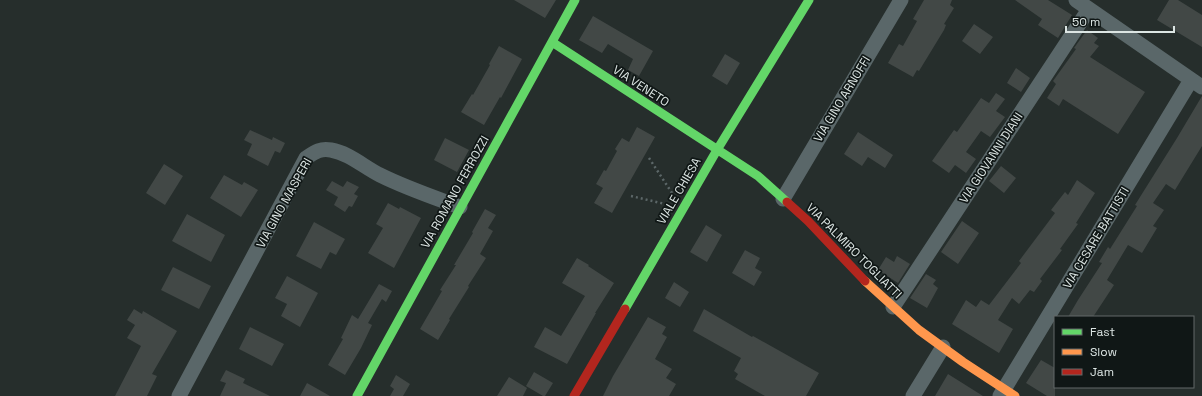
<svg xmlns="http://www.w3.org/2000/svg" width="1202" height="396" viewBox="0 0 1202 396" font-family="'Space Grotesk',sans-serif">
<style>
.building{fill:#424846}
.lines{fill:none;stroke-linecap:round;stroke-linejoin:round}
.path{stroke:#5c6768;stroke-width:2.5;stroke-dasharray:2 3;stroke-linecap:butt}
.street{stroke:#5a6769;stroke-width:15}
.fast{stroke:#63d668;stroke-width:9}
.slow{stroke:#ff974d;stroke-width:9}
.jam{stroke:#b3261e;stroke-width:9}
.labels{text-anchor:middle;stroke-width:3.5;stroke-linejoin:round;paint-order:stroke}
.street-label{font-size:12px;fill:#dce5e3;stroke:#101716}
</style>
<rect width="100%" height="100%" fill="#262e2c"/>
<path class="building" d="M514,0H556L545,18Z
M924,0H952L950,5L954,8L944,24L946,25L944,30L919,71L917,70L913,77L888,63L899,44L903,46L917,21L913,19Z
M1015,0H1048L1072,15L1058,38L1038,25L1042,19Z
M1169,0H1178L1202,15V47L1157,20Z
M593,16L653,51L639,76L628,70L633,59L608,44L602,53L579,40Z
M974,24L993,37L980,54L962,41Z
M1087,30L1098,38L1094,43L1099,46L1090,57L1145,92L1118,134L1063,99L1059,106L1047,98L1056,84L1053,81L1076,49L1074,48Z
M499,46L522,59L501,98L500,97L484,125L461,112L472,94L473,95L490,65L489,64Z
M725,54L740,63L727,85L712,76Z
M1016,68L1030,78L1021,92L1007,83Z
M996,93L1005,99L996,111L1005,117L990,137L981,131L966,152L976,159L966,173L955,165L949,173L932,161L954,130L957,132L981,98L989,103Z
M1202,96V146L1175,190L1166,184L1153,203L1164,210L1153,226L1157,228L1142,253L1128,245L1107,280L1114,285L1093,317H1068L1078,300L1102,263L1099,262L1108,247L1110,249L1137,206L1135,205L1177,138Z
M637,127L655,137L612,213L594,203L603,188L596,184L604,170L606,171L617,151L615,149L622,138L629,142Z
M250,130L272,140L273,137L285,143L280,153L275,151L268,166L247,155L252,144L244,140Z
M858,132L893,155L885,168L868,157L862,166L844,154Z
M445,138L469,150L457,172L434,160Z
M164,164L183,176L165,205L146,193Z
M1001,166L1016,178L1004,193L989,181Z
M224,175L242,185L244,182L258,190L241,217L210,198Z
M1077,180L1095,193L1076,223L1078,224L1060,249L1062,250L1040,279L1042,281L1034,292L1030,290L1019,304L1012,298L998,320L1013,329L999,353L952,324L966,300L976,307L981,300L989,305L1021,263L1019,261L1055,213L1051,210L1065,192L1068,195Z
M332,181L343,187L347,181L359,187L354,194L358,196L352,207L349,206L345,212L334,205L338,197L326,190Z
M388,203L399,209L400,207L421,218L394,268L368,253L383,228L376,224Z
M485,209L496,215L488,228L493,231L480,254L486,258L468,286L469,287L449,319L450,320L438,340L420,329L442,291L440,290L456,265H454L473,233L472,232Z
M187,214L225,235L211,262L172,241Z
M962,221L979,233L958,264L941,252Z
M314,222L345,239L336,255L330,252L321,269L296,256Z
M706,225L722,235L707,262L690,252Z
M745,250L760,258L755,268L762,272L754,286L732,273Z
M897,256L910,264L898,283L878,270L886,257L894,262Z
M577,258L589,265L588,266L614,283L595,313H596L567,364L534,347L545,327L561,336L585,296L562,283Z
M173,267L211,286L199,309L161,290Z
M926,274L936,280L933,284L938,288L927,308L910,298Z
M287,276L318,293L300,327L281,316L287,304L275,298Z
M674,282L689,292L680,307L665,298Z
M379,284L392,291L386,302L382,299L368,323L372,325L361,348L345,375L328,365L343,339L341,338L352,315L358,319Z
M134,309L142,314L143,311L177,331L152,374L157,376L147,396H115L141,346L127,338L135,325L127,320Z
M704,309L752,337L753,336L819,373L806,396H765L735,379L738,374L734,371L741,358L693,331Z
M648,317L666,327L662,334L667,337L655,359L672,369L666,378L676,384L669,396H603L613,376Z
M250,327L284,344L272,366L239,349Z
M1041,360L1055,368V396H1047L1026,383Z
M226,370L245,379L243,383L270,396H220L226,383L220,381Z
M534,372L553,383L545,396H543L526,386Z
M948,374L983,396H935Z
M396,375L410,384L403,396H390L394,389L390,386Z
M509,377L527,388L523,396H497Z
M307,383L330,396H300Z"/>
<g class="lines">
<path class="path" d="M649,158L672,193
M631,196L665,204"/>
<path class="street" d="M1076,0L1202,87
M783,199L901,0
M893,307L1089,9
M179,396L306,158C315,152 320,148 331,150C349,153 364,167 380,175C406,188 433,197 460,207
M913,396L943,347
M1000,396L1191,80"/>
<path class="fast" d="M552,42L758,176L787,202
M625,309L717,150L809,0
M357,396L575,0"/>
<path class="slow" d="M865,281L919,330L963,362L1015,396"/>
<path class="jam" d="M787,202L808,221L865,281
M574,396L625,309"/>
</g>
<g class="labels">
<g class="street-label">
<text transform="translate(641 86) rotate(33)" y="4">VIA VENETO</text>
<text transform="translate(842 99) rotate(-59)" y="4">VIA GINO ARNOFFI</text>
<text transform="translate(991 158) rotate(-57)" y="4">VIA GIOVANNI DIANI</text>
<text transform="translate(679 191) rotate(-60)" y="4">VIALE CHIESA</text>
<text transform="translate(455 192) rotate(-61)" y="4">VIA ROMANO FERROZZI</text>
<text transform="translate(284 203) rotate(-61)" y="4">VIA GINO MASPERI</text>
<text transform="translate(1096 238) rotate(-59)" y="4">VIA CESARE BATTISTI</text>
<text transform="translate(854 251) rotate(45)" y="4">VIA PALMIRO TOGLIATTI</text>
</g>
</g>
<rect x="1054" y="316" width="140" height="72" fill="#101716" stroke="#626968"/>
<rect x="1062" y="329" width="20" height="6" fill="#63d668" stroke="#626968"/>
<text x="1090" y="336" font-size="12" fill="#dce5e3">Fast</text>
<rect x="1062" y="349" width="20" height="6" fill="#ff974d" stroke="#626968"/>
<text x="1090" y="356" font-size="12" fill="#dce5e3">Slow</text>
<rect x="1062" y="369" width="20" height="6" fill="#b3261e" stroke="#626968"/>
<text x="1090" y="376" font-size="12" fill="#dce5e3">Jam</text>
<path d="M1066 26v6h108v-6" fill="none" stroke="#dce5e3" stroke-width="2"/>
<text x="1072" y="26" font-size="12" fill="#dce5e3" stroke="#101716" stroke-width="3" paint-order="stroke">50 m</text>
</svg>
